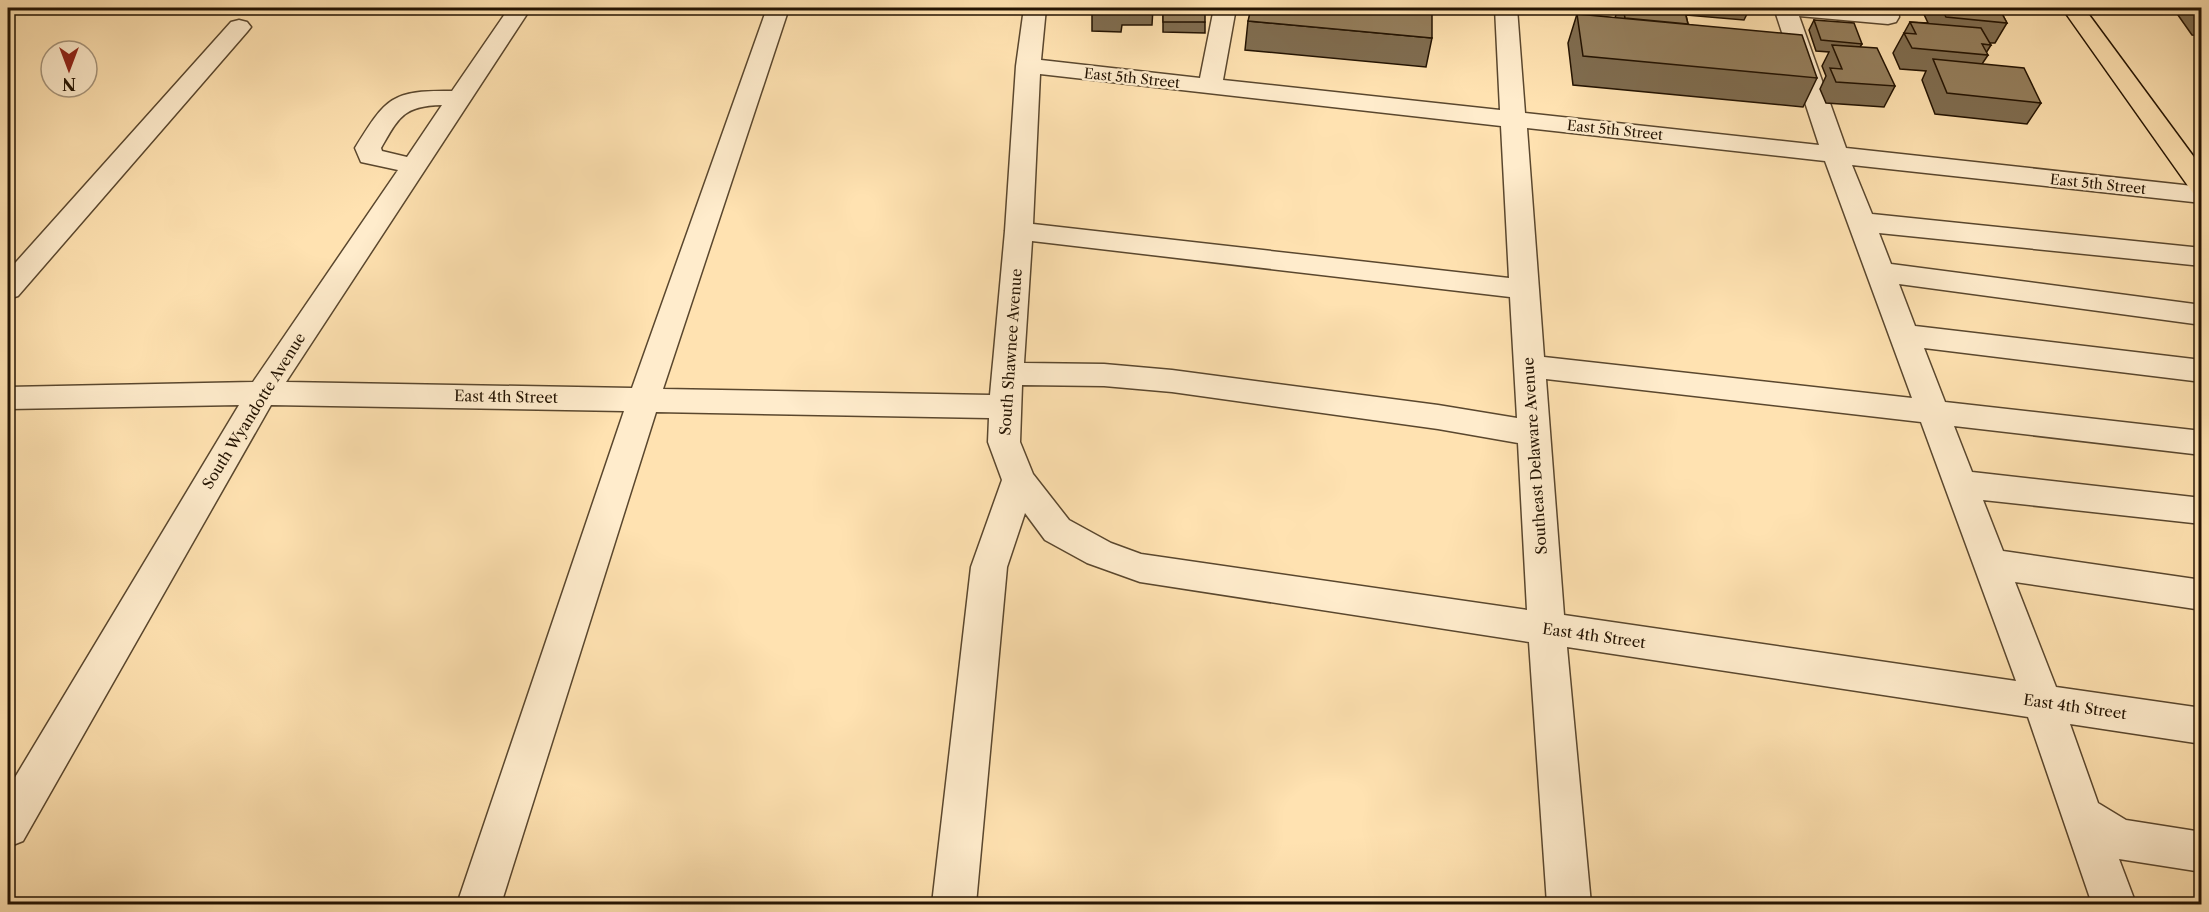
<svg xmlns="http://www.w3.org/2000/svg" width="2209" height="912" viewBox="0 0 2209 912" font-family="'Libre Caslon Text',serif">
<style>
.lines{fill:none;stroke-linecap:round;stroke-linejoin:round}
.minor-casing{stroke:#5a472e;stroke-width:3}
.major-casing{stroke:#231302;stroke-width:3}
.minor{fill:#ffeccc;fill-rule:evenodd}
.major{fill:#ffe2b1;fill-rule:evenodd}
.wall{fill:#806d50;stroke:#231302;stroke-width:1.5}
.building{fill:#957f5d;stroke:#231302;stroke-width:1.5}
.labels{text-anchor:middle;stroke-width:5;stroke-linejoin:round;paint-order:stroke}
.far-street-label{font-size:14px;fill:#231302;stroke:#ffeccc}
.street-label{font-size:15px;fill:#231302;stroke:#ffeccc}
</style>
<rect width="100%" height="100%" fill="#ffe2b1"/>
<filter id="stains"><feTurbulence type="fractalNoise" baseFrequency=".00333" numOctaves="4"/><feColorMatrix values="0 0 0 0 .2 0 0 0 0 .09 0 0 0 0 .02 0 0 0 .5 -.17"/></filter>
<radialGradient id="worn" r=".72"><stop offset=".6" stop-color="#630" stop-opacity="0"/><stop offset="1" stop-color="#630" stop-opacity=".3"/></radialGradient>
<g class="lines">
<defs>
<path id="minor" d="M509,8H531L286,382L632,388L767,8H789L663,389L990,395L1005,231L1016,66L1024,8H1046L1041,60L1200,78L1214,8H1236L1223,80L1500,110L1495,8H1517L1525,113L1819,145L1774,8H1898L1899,17L1896,22L1888,24L1799,16L1846,148L2202,187V203L1852,165L1872,214L2202,248V266L1879,233L1891,264L2202,305V325L1899,284L1915,326L2202,360V382L1924,348L1945,402L2202,431V455L1954,426L1972,472L2202,498V524L1983,500L2003,551L2202,580V610L2015,582L2056,687L2202,708V744L2070,724L2098,803L2126,820L2202,832V872L2119,859L2136,904H2092L2028,717L1567,647L1591,904H1547L1529,642L1140,582L1087,563L1045,540L1025,513L1007,567L976,904H932L971,567L1002,480L988,442L989,418L656,412L501,904H457L624,411L271,405L23,841L8,847V789L239,405L8,409V387L253,382L398,170L361,162L355,148C386,98 391,90 452,91ZM1040,74L1501,126L1509,278L1033,224ZM442,105L407,157L382,151L381,148C399,117 403,106 442,105ZM1527,128L1825,161L1912,398L1544,357ZM1032,241L1510,297L1517,418L1438,405L1172,370L1104,364L1024,363ZM1546,379L1921,422L2016,681L1564,615ZM1022,385L1104,386L1172,392L1438,429L1518,443L1527,610L1141,554L1111,543L1069,520L1033,474L1020,442Z
M239,20L247,22L251,27L247,32L18,296L8,299V271L231,22Z"/>
<path id="major" d="M2062,8H2084L2202,168V195L2193,193Z"/>
</defs>
<use href="#minor" class="minor-casing"/>
<use href="#major" class="major-casing"/>
<use href="#minor" class="minor"/>
<use href="#major" class="major"/>
</g>
<path class="wall" d="M1092,8H1153L1152,25H1122L1121,32L1092,31Z
M1163,8L1205,22V33L1163,32Z
M1610,8H1750L1744,20L1686,15L1688,24L1817,78L1803,107L1573,85L1568,43L1577,14L1615,18L1618,8Z
M1921,8H1999L2007,23L1995,43H1989L1991,45L1986,53L1988,55L1982,64L2041,103L2027,124L1935,114L1922,80L1926,71L1900,69L1893,53L1910,22L1928,23Z
M2173,8H2202V36L2192,35Z
M1814,20L1862,44L1860,47L1895,86L1884,107L1826,103L1820,89L1826,76L1822,66L1829,52L1816,51L1809,30Z
M1248,21L1432,38L1426,67L1245,50Z"/>
<path class="building" d="M1092,8H1122V12L1092,11Z
M1163,8H1205V22H1163Z
M1251,8H1432V38L1248,21Z
M1623,8H1684L1688,24L1625,18Z
M1941,8H1999L2007,23L1946,17Z
M1577,14L1802,35L1817,78L1583,56Z
M1814,20L1854,23L1862,44L1821,40Z
M1910,22L1981,28L1991,45L1982,44L1988,55L1912,48L1904,33L1916,34Z
M1832,45L1877,48L1895,86L1836,82L1830,68L1842,69Z
M1933,59L2024,68L2041,103L1947,93Z"/>
<g class="labels">
<g class="far-street-label">
<text transform="translate(1132 78) rotate(6)" y="5">East 5th Street</text>
<text transform="translate(1615 130) rotate(6)" y="5">East 5th Street</text>
<text transform="translate(2098 184) rotate(6)" y="5">East 5th Street</text>
</g>
<g class="street-label">
<text transform="translate(1011 352) rotate(-86)" y="5">South Shawnee Avenue</text>
<text transform="translate(506 397) rotate(1)" y="5">East 4th Street</text>
<text transform="translate(254 411) rotate(-58)" y="5">South Wyandotte Avenue</text>
<text transform="translate(1535 456) rotate(-94)" y="5">Southeast Delaware Avenue</text>
<text transform="translate(1594 636) rotate(8)" y="5">East 4th Street</text>
<text transform="translate(2075 707) rotate(8)" y="5">East 4th Street</text>
</g>
</g>
<rect width="2209" height="912" fill="none" stroke="#ffe2b1" stroke-width="30"/>
<rect x="9" y="9" width="2191" height="894" fill="none" stroke="#231302" stroke-width="3"/>
<rect x="15" y="15" width="2179" height="882" fill="none" stroke="#231302" stroke-width="1.5"/>
<g transform="translate(69 69) rotate(180)"><circle r="28" fill="#ffeccc" stroke="#a7957b" stroke-width="1.5"/>
<path d="M0-4.5L10 22L0 15L-10 22Z" fill="#8f2418"/>
<text y="-9" font-size="16" font-weight="bold" text-anchor="middle" fill="#231302">N</text>
</g>
<rect width="100%" height="100%" filter="url(#stains)"/>
<rect width="100%" height="100%" fill="url(#worn)"/>
</svg>
